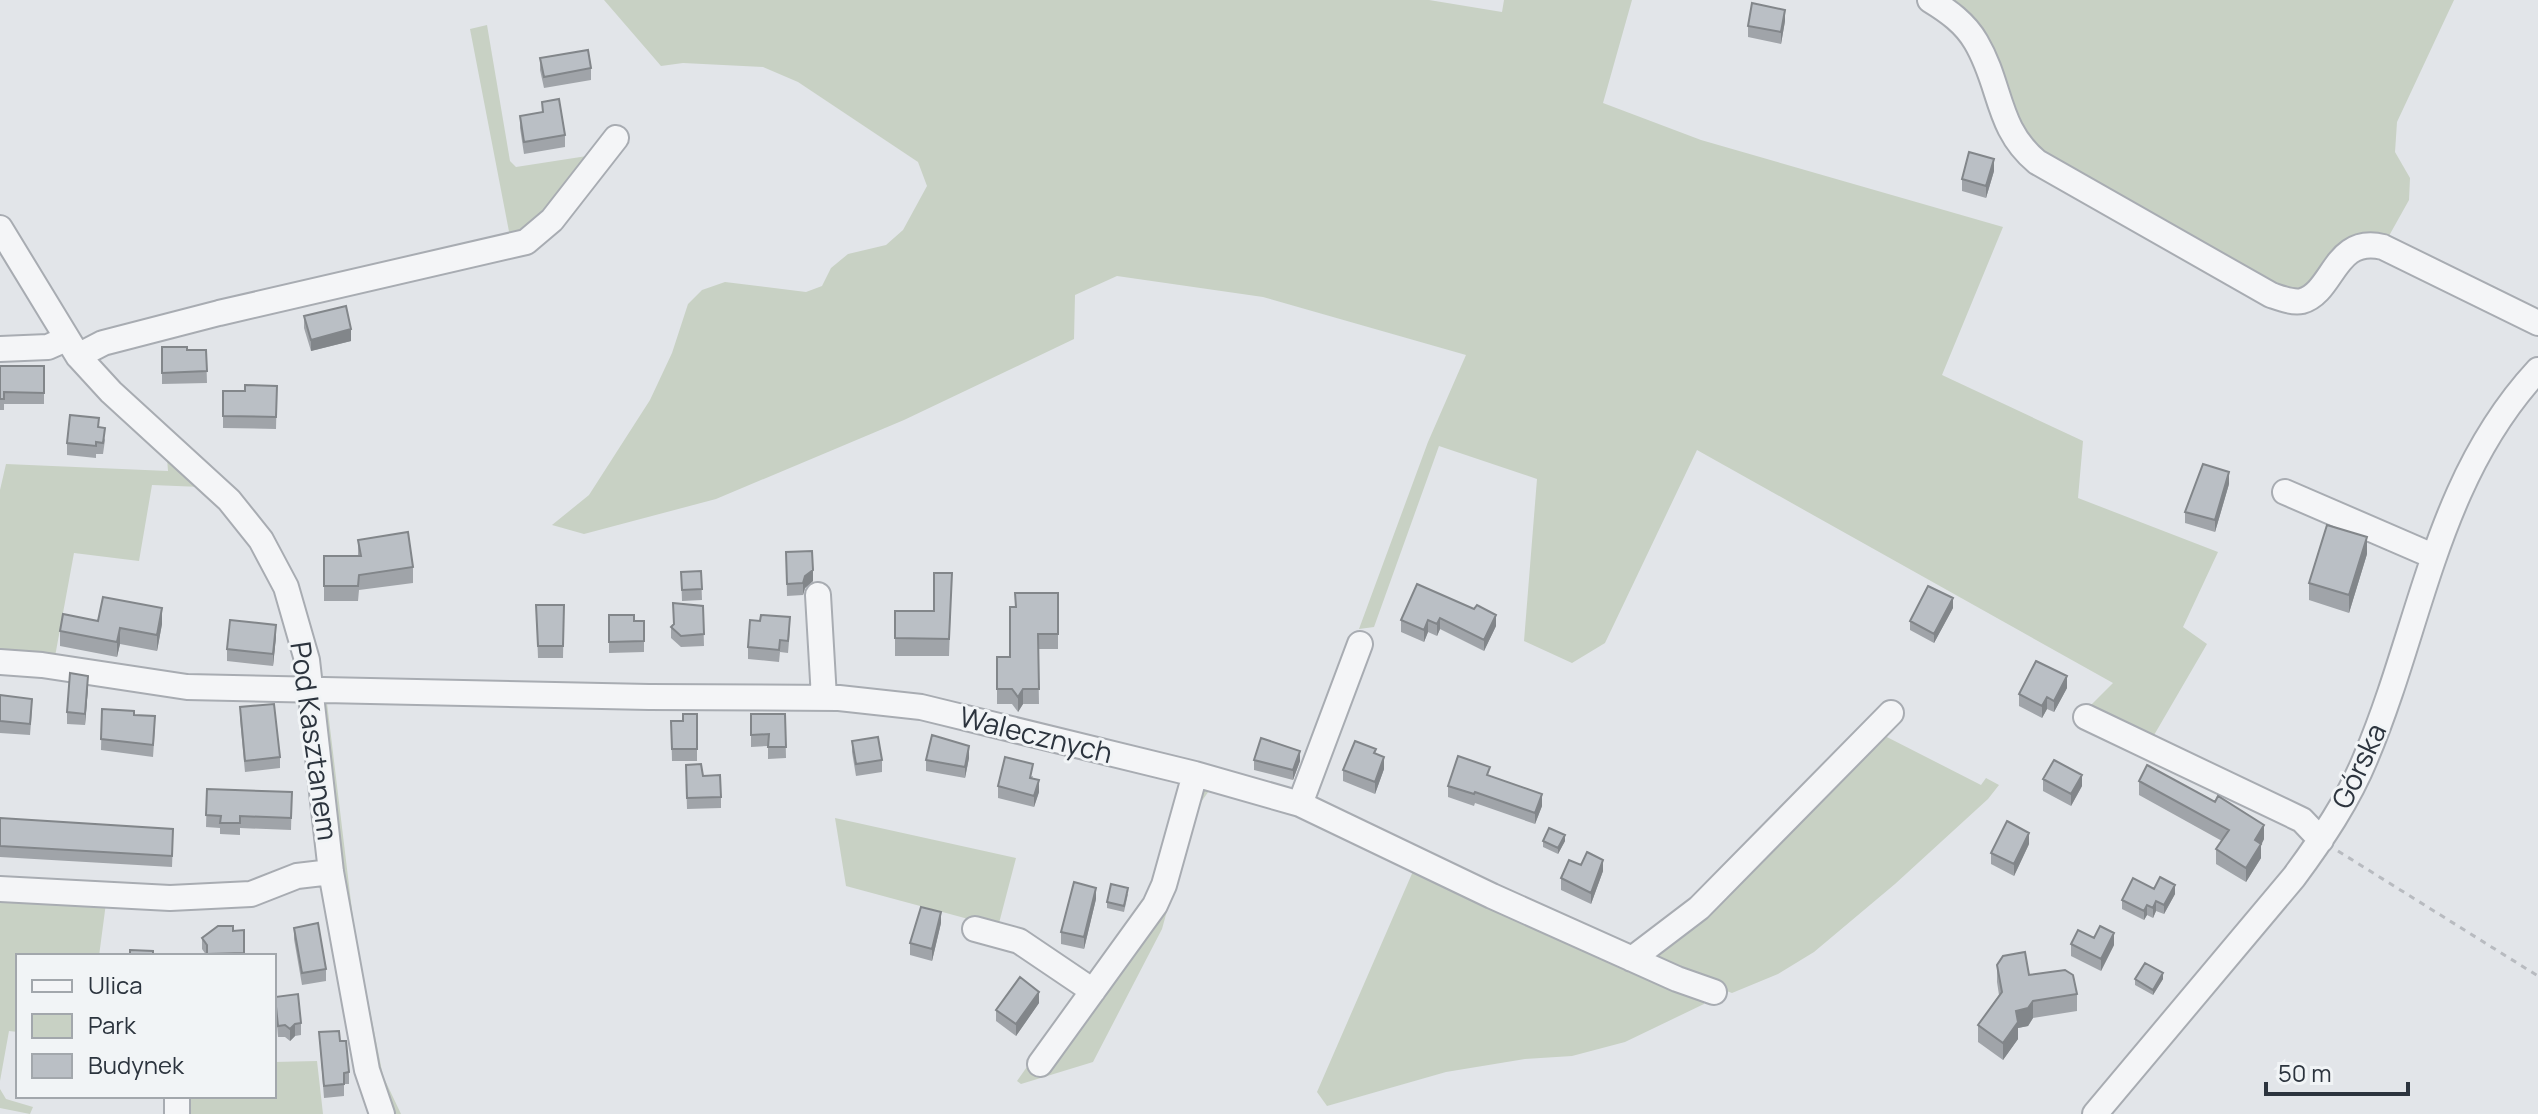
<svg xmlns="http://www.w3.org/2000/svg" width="2538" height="1114" viewBox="0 0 2538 1114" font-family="Manrope,sans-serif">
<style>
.green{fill:#c8d1c4}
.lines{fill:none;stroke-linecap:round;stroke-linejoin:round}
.minor-casing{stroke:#a8acb2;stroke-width:28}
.path{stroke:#b8bbc0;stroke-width:3;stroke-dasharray:6 6;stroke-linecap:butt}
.minor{stroke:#f4f5f7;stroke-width:24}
.wall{fill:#a0a4a9}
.shaded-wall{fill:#82868a}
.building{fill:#babfc5;stroke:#82868a;stroke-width:2}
.labels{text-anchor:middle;stroke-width:6;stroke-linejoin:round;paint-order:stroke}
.street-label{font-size:28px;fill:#2c343e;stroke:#f1f4f6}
</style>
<rect width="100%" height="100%" fill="#e2e5e9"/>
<path class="green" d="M604,0H1429L1502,12L1504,0H1632L1603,103L1701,140L2003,227L1942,375L2083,441L2078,498L2218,552L2183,627L2207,644L2150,742L2086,710L2113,683L1697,450L1605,643L1572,663L1524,641L1537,479L1439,446L1374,627L1359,629L1428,442L1466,355L1263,297L1117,276L1075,295L1074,339L904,420L716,499L584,534L552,525L589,495L650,400L672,353L688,304L702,290L725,282L806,292L822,286L831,268L848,254L886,245L903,230L927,186L918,162L798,82L763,67L683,63L661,66Z
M1941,0H2454L2397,122L2395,152L2410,178L2409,200L2385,243L2310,291L2291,296L2029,149Z
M487,25L510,161L516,167L587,156L597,142L599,151L550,218L511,242L470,29Z
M138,434H147L217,499L252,540L276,585L294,638L303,679C295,688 284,685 273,685L269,680H298C286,626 273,567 236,523C225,511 213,499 201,487L152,485L139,561L74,553L54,662L0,657V490L6,464L168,471L167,458Z
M322,699L647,706L327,703L355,935L383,1076L401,1114H389L380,1086L348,934Z
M1879,733L1981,785L1986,778L1999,785L1988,799L1895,884L1814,952L1778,974L1732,993L1642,959Z
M1204,784L1297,810L1702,995L1704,1004L1625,1042L1572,1056L1525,1059L1446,1072L1327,1106L1317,1092L1414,869L1296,813L1211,788L1194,812L1162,929L1093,1062L1021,1084L1017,1081L1029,1064L1160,907Z
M835,818L1016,858L998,927L846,886Z
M0,897L106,903L99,956H18V1032L9,1031L0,1081Z
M317,1061L323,1114H184V1096H274V1062Z
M0,1089L6,1099L33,1107L30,1114L0,1108Z"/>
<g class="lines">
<defs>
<path id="minor" d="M1930,0C1948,11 1965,23 1976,42C2002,86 1996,128 2037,162L2271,295C2280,298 2292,303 2302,301C2334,292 2334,235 2383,247L2538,323
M0,228L78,356L111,392L229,500L261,540L286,587L307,660L331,872L367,1070L382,1114
M0,349L48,347L66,339
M78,356L103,343L219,313L526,242L552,220L616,138
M2285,492L2433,556
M818,595L824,698
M0,662L42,665L187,687L649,697L839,698L921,707L1195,774L1300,804L1492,896L1677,979L1714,992
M2086,717L2302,820L2321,840
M1300,804L1360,644
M0,889L170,898L251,894L297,876L331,872
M975,929L1019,941L1093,991
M1632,959L1699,908L1891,713
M1040,1064L1155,905L1164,885L1195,774
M177,1114V1096
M2095,1114L2294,877C2322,839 2348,801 2366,757C2422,624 2436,480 2538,370"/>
</defs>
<use href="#minor" class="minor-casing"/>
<path class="path" d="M2338,851L2538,976"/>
<use href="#minor" class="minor"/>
</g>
<path class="wall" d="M1785,21L1781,44L1748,37V26Z
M540,58L591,68V80L544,88L540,70Z
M542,102L565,135V147L524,154L520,128V116L542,113Z
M1994,171L1986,198L1962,191V179Z
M304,316L351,341L311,351L304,328Z
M162,347L187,350H206L207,383L162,384Z
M0,366H44V404H4V410H0Z
M277,386L276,429L223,428V416L245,391Z
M99,427L105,440L103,454H96V458L67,455V443Z
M2229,484L2215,532L2185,523V512Z
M358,540L413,567V583L359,590L358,601H324V556H358Z
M786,552L813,581L805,588L803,595L787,596Z
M2367,554L2349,613L2309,600V583Z
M701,571L702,600L682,601L681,572Z
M952,573L949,656H895V611H934Z
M1417,584L1496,626L1484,651L1440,629L1437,636L1428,632L1424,642L1401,632V620Z
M1058,593V649H1038L1039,704H1023L1018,712L1012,704H997V657H1010L1016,607Z
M673,603L703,606L704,646L681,647L671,638V627L674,624Z
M536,605H564L563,658H538Z
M1953,608L1934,643L1910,630V621Z
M609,615L634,621H644V652L609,653Z
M98,621L162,624L157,651L120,644L117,657L60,646V631Z
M790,629L788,653L780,652L779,662L748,659V647Z
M276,637L273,666L227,661V649Z
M88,687L85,725L67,724V712Z
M2067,688L2054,712L2047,709L2042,718L2019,706V694Z
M0,695L32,710L30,735L0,733Z
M240,707L280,757V768L245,772L240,719Z
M102,709L134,715L155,728L153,757L101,750Z
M697,714V761H672L671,721H683Z
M751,714H785L786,758L768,759V746L751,747Z
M852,741L882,760V772L856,776L852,752Z
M969,758L965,778L926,771V760Z
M1254,760L1300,761L1293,780L1254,770Z
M1384,769L1375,794L1343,781V770Z
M703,776L721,797V808L687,809L686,777Z
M1033,776L1032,779L1039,792L1034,807L998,798V786Z
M1490,776L1542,806L1535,824L1475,803L1474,806L1448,797V786Z
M2043,779L2082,786L2071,806L2043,791Z
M2139,781L2264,839L2261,845V858L2246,882L2216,864V849L2222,841L2139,795Z
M207,789L292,792L291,830L240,828V835L220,834V828L206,827Z
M0,818L173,840L172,867L0,857Z
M1543,841H1565L1558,854L1543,847Z
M2029,844L2014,876L1991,864V853Z
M1581,865L1603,871L1591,904L1561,890V878Z
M2154,889L2175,894L2164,914L2156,911L2153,918L2147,915L2144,920L2122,909V900Z
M1128,894L1124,912L1107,908V902Z
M1096,899L1084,949L1061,944V932Z
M941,923L932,961L910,955V943Z
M294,928L326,969V981L302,985L294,939Z
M244,930V956H207L202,949V938L233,931Z
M2094,938L2114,945L2101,971L2071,956V944Z
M1997,965L2029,975L2077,994V1011L2033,1018L2028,1026L2018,1028V1039L2003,1060L1978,1042V1025L1999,995L1997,982Z
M2135,979H2163L2153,995L2135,985Z
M275,997L301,1023V1035L295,1036L290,1041L285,1037H278Z
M1039,1003L1016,1036L996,1021V1010Z
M319,1032L340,1041L349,1072V1084H344V1096L324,1098Z"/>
<path class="shaded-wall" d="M1785,10V21L1781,44V32Z
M1994,159V171L1986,198V186Z
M351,329V341L311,351V340Z
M2229,472V484L2215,532V520Z
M2367,537V554L2349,613V595Z
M813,570V581L805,588L803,595V583L805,576Z
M1953,598V608L1934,643V634Z
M162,608V624L157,651V635Z
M1496,615V626L1484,651V640Z
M1440,618V629L1437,636V624Z
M1428,620V632L1424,642V630Z
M276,625V637L273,666V654Z
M120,628V644L117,657V642Z
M88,676V687L85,725V714Z
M2067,676V688L2054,712V701Z
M1023,689V704L1018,712V697Z
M2047,697V709L2042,718V706Z
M969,746V758L965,778V767Z
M1300,751V761L1293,780V770Z
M1384,757V769L1375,794V782Z
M2082,775V786L2071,806V794Z
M1039,780V792L1034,807V796Z
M1542,794V806L1535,824V813Z
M2264,825V839L2261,845V858L2246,882V868L2255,840Z
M2029,833V844L2014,876V864Z
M1565,835V841L1558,854V848Z
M1603,860V871L1591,904V893Z
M2175,885V894L2164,914V905Z
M1096,888V899L1084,949V937Z
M2156,901V911L2153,918V908Z
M2147,905V915L2144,920V911Z
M941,912V923L932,961V949Z
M2114,933V945L2101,971V959Z
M2163,973V979L2153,995V990Z
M1039,992V1003L1016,1036V1024Z
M2033,1001V1018L2028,1026L2018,1028V1039L2003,1060V1043L2016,1011Z
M295,1024V1036L290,1041V1029Z"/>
<path class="building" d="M1752,3L1785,10L1781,32L1748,26Z
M588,50L591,68L544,77L540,58Z
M559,99L565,135L524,142L520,116L543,112L542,102Z
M1969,152L1994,159L1986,186L1962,179Z
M346,306L351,329L311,340L304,316Z
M162,347H187V350H206L207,371L162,373Z
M0,366H44V393L4,392V399H0Z
M245,385L277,386L276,417L223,416V391H245Z
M70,415L99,418L98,427L105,428L103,443L96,442V446L67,443Z
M2203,464L2229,472L2215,520L2185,512Z
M2327,525L2367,537L2349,595L2309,583Z
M408,532L413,567L359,575L358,586H324V556H361L358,540Z
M812,551L813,570L805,576L803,583L787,584L786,552Z
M701,571L702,589L682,590L681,572Z
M934,573H952L949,639L895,638V611H934Z
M1417,584L1474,609L1477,605L1496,615L1484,640L1440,618L1437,624L1428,620L1424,630L1401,620Z
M1928,586L1953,598L1934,634L1910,621Z
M1015,593H1058V634H1038L1039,689H1023L1018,697L1012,689H997V657H1010V607H1016Z
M103,597L162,608L157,635L120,628L117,642L60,631L63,614L98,621Z
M673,603L703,606L704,634L681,636L671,627L674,624Z
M536,605H564L563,646H538Z
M609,615H634V621H644V641L609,642Z
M761,615L790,617L788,641L780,640L779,650L748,647L750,620L760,621Z
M230,620L276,625L273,654L227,649Z
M2036,661L2067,676L2054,701L2047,697L2042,706L2019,694Z
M70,673L88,676L85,714L67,712Z
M0,695L32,699L30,724L0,721Z
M274,704L280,757L245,761L240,707Z
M102,709L134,711V715L155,716L153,745L101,739Z
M683,714H697V749H672L671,721H683Z
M751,714H785L786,747H768L769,734L751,735Z
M932,735L969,746L965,767L926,760Z
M878,737L882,760L856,764L852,741Z
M1261,738L1300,751L1293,770L1254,760Z
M1355,741L1376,749L1374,753L1384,757L1375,782L1343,770Z
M1458,756L1490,767L1487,775L1542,794L1535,813L1475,792L1474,794L1448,786Z
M1005,757L1033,764L1030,778L1039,780L1034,796L998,786Z
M2054,760L2082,775L2071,794L2043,779Z
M701,764L703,776L720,775L721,797L687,798L686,765Z
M2147,765L2215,802L2218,796L2264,825L2255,840L2261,844L2246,868L2216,849L2229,830L2139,781Z
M207,789L292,792L291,818L240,816V823H220L221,816L206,815Z
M0,818L173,829L172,856L0,846Z
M2007,821L2029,833L2014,864L1991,853Z
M1549,828L1565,835L1558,848L1543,841Z
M1587,852L1603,860L1591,893L1561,878L1569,860L1581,865Z
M2160,877L2175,885L2164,905L2156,901L2153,908L2147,905L2144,911L2122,900L2133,878L2154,889Z
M1074,882L1096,888L1084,937L1061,932Z
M1111,884L1128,888L1124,906L1107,902Z
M921,907L941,912L932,949L910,943Z
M318,923L326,969L302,973L294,928Z
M218,926H233V931L244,930V953L207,954V945L202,938Z
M2100,926L2114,933L2101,959L2071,944L2078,930L2094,938Z
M130,950L153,951V956H130Z
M2025,952L2029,975L2065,970L2073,975L2077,994L2033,1001L2028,1008L2016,1011L2018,1022L2003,1043L1978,1025L2002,992L1997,965L2003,956Z
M2145,963L2163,973L2153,990L2135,979Z
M1020,977L1039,992L1016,1024L996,1010Z
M298,994L301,1023L295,1024L290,1029L285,1025L278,1026L275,997Z
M339,1031L340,1041H346L349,1072L344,1073V1084L324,1086L319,1032Z"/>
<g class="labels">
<g class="street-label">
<text transform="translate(1036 735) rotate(14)" y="10">Walecznych</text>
<text transform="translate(314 741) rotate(82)" y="10">Pod Kasztanem</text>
<text transform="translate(2359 766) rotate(-65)" y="10">Górska</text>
</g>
</g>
<rect x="16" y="954" width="260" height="144" fill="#f1f4f6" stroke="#a2a7ac" stroke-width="2"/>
<rect x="32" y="980" width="40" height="12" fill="#f4f5f7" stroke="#a2a7ac" stroke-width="2"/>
<text x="88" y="994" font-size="24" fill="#2c343e">Ulica</text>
<rect x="32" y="1014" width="40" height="24" fill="#c8d1c4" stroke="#a2a7ac" stroke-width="2"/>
<text x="88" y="1034" font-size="24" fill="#2c343e">Park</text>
<rect x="32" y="1054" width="40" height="24" fill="#babfc5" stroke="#a2a7ac" stroke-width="2"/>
<text x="88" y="1074" font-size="24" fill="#2c343e">Budynek</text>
<path d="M2266 1082v12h142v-12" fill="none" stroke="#2c343e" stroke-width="4"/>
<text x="2278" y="1082" font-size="24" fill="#2c343e" stroke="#f1f4f6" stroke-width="6" paint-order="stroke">50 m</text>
</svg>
